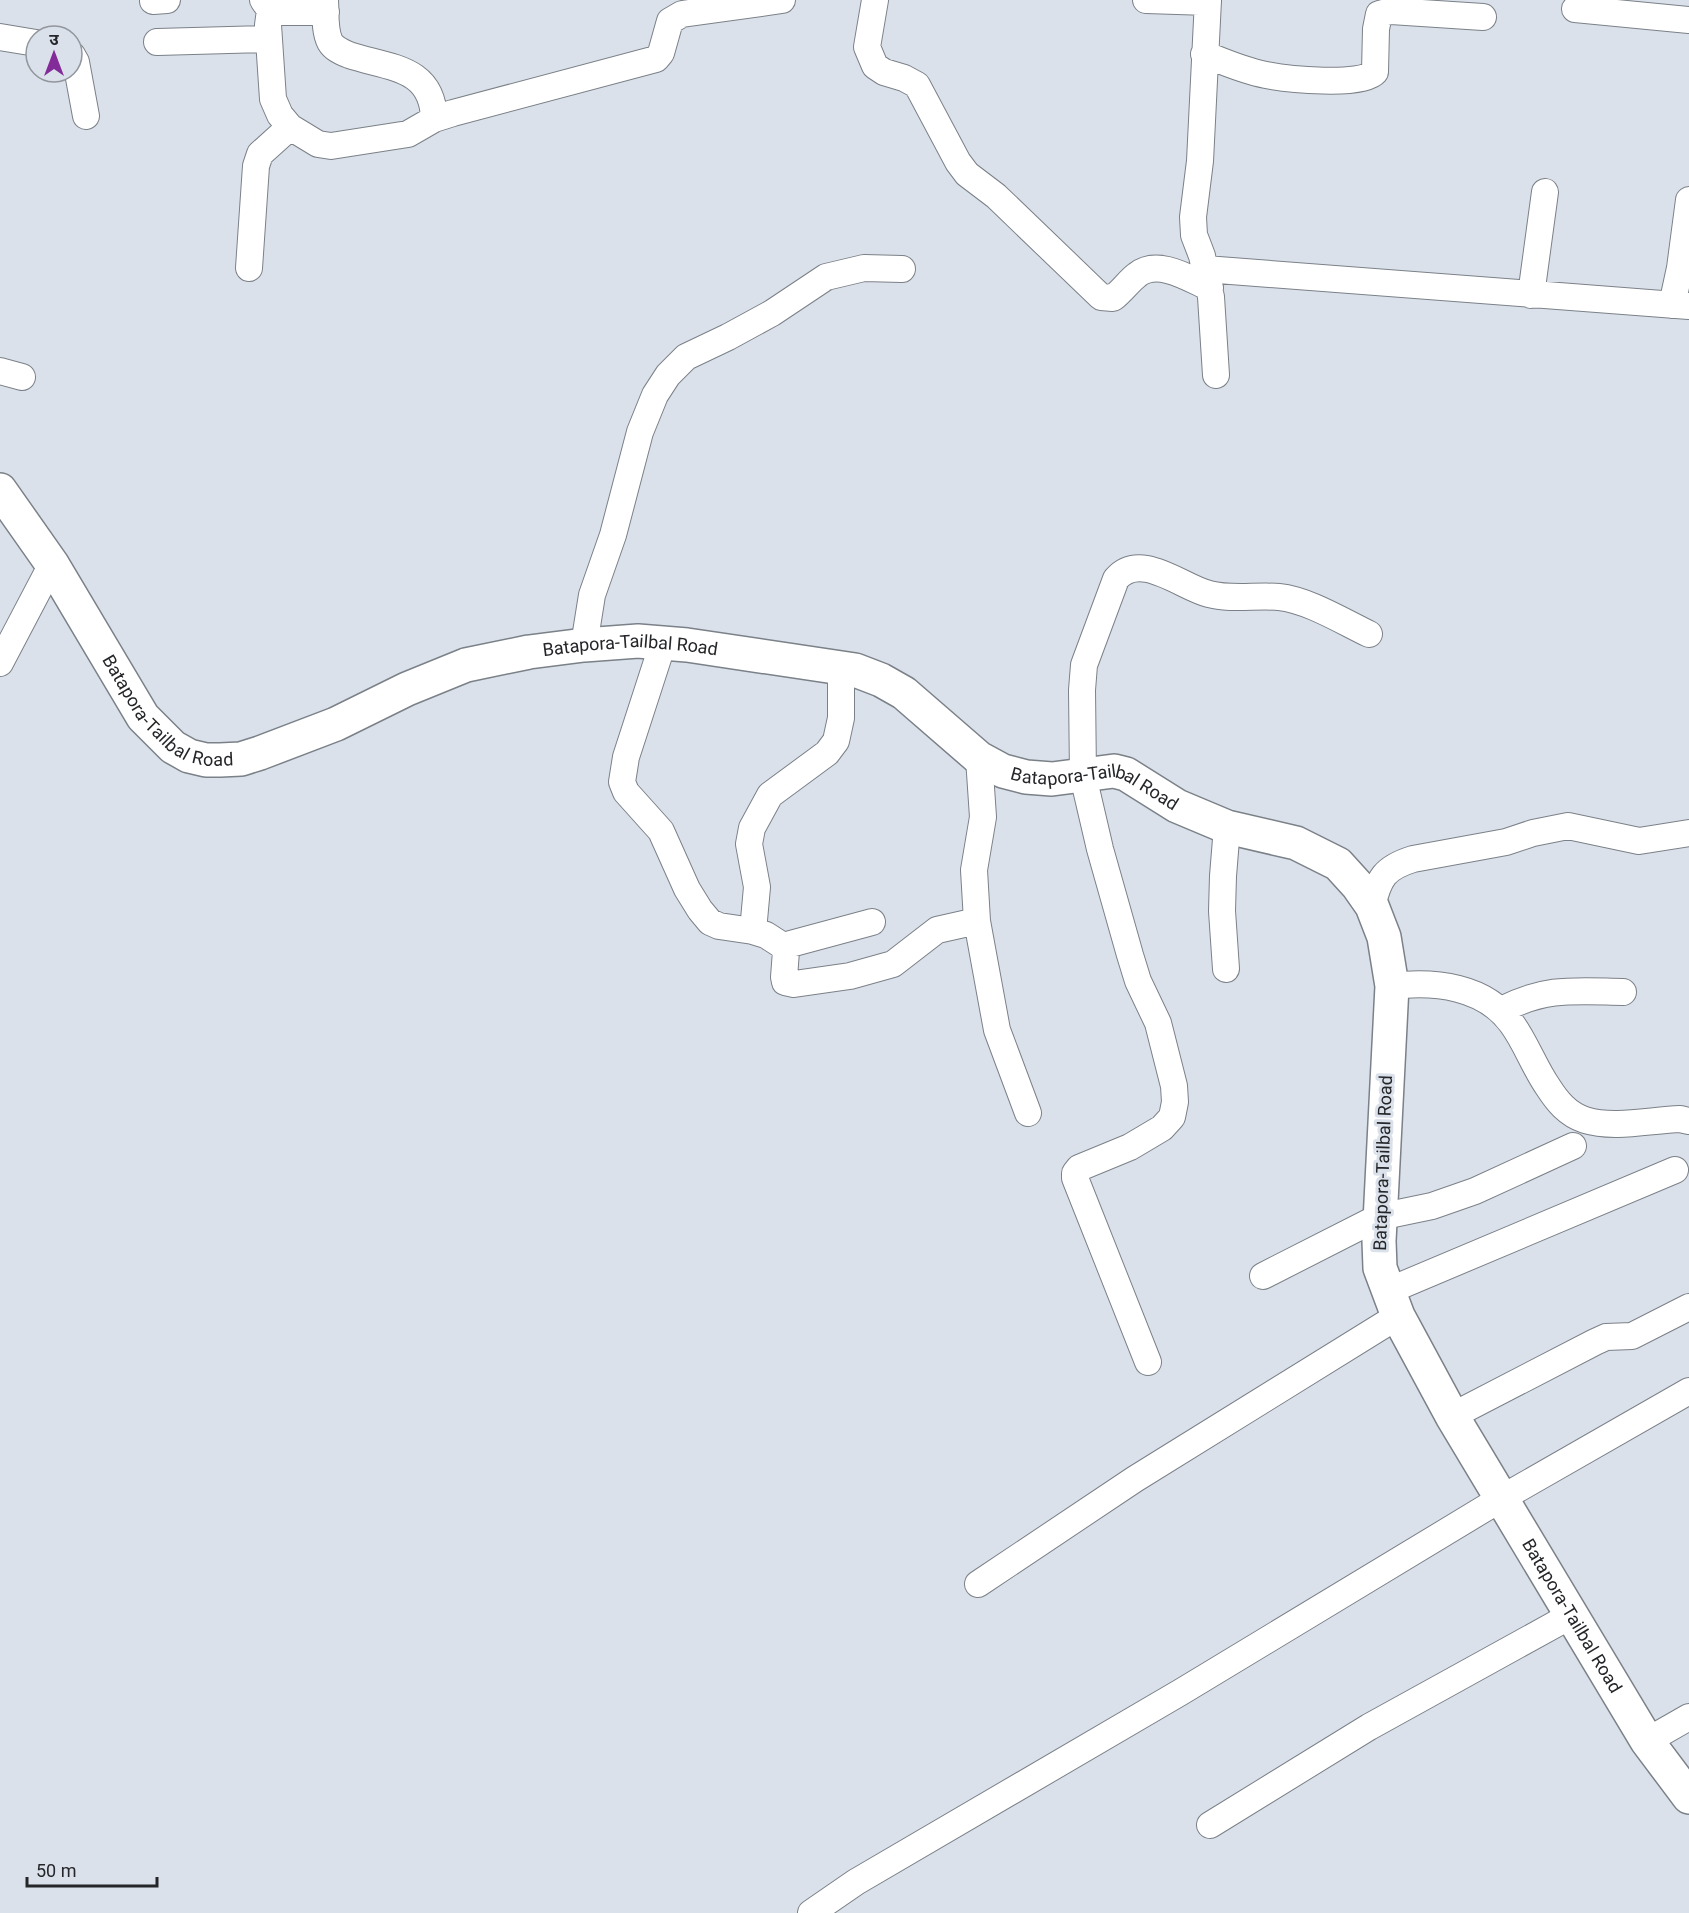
<svg xmlns="http://www.w3.org/2000/svg" width="1689" height="1913" viewBox="0 0 1689 1913" font-family="Roboto,'Noto Sans Devanagari',sans-serif">
<style>
.lines{fill:none;stroke-linecap:round;stroke-linejoin:round}
.minor-casing{stroke:#7b8188;stroke-width:28}
.major-casing{stroke:#7b8188;stroke-width:36}
.minor{stroke:#fff;stroke-width:26}
.major{stroke:#fff;stroke-width:33}
.labels{text-anchor:middle;stroke-width:6;stroke-linejoin:round;paint-order:stroke}
.street-label{font-size:18px;fill:#242629;stroke:#dbe1ea}
</style>
<rect width="100%" height="100%" fill="#dbe1ea"/>
<g class="lines">
<defs>
<path id="minor" d="M263,0L270,10L276,12H326
M325,0C326,13 324,30 330,42C334,49 342,52 349,55C388,68 433,66 434,119
M875,0L867,47L875,66L884,72L904,78L917,85L958,162L967,174L996,196L1101,297L1113,298C1122,291 1129,281 1137,275C1158,258 1190,279 1210,288
M1146,0L1208,2
M1208,0L1200,161L1193,217L1194,235L1202,256L1211,297L1216,375
M153,1L167,0
M1575,9L1689,20
M270,10L268,25L273,99L280,115L290,127L318,144L331,146L408,134L434,119L453,113L656,59L661,53L670,21L682,14L782,0
M0,37L36,43
M157,42L269,39
M1204,54C1224,62 1244,71 1266,75C1286,79 1362,87 1375,72L1376,29L1379,14L1391,11L1483,17
M72,55L76,62L86,116
M249,268L256,166L260,154L290,127
M1205,269L1689,306
M1531,295L1545,192
M1672,305L1680,268L1689,200
M0,371L22,377
M663,643L626,757L622,782L626,792L661,831L687,889L700,910L710,922L719,926L753,931L766,935L783,946L786,951L784,977L785,982L794,984L850,976L893,964L937,930L977,921
M584,645L592,595L613,535L640,432L655,395L668,375L686,357L728,337L772,313L826,277L864,268L902,269
M0,663L52,564
M979,758L983,817L974,870L977,921L997,1030L1028,1113
M1372,906C1379,878 1384,868 1413,859L1506,842L1533,833L1568,826L1639,841L1689,833
M753,931L757,887L749,844L752,828L770,795L827,753L836,741L841,718V668
M783,946L872,922
M1226,969L1222,911L1223,876L1227,827
M1392,986C1435,981 1485,986 1512,1024C1526,1043 1534,1067 1548,1087C1557,1101 1567,1114 1585,1120C1614,1129 1650,1120 1680,1119L1689,1121
M1501,1010C1546,987 1574,991 1623,992
M1263,1276L1379,1217L1432,1206L1475,1191L1573,1146
M1388,1291L1675,1170
M1148,1362L1075,1178V1173L1079,1168L1130,1147L1162,1128L1172,1117L1175,1102L1174,1086L1158,1023L1138,981L1130,955L1100,849L1083,776L1082,690L1084,665L1116,579C1140,550 1183,588 1209,594C1231,600 1256,595 1279,597C1308,600 1342,621 1369,634
M1452,1416L1595,1342L1606,1337L1632,1336L1689,1307
M978,1584L1135,1479L1398,1316
M1647,1741L1689,1717
M1210,1825L1369,1727L1572,1615
M811,1913L856,1882L1181,1692L1502,1498L1689,1391"/>
<g id="major">
<path id="s1" d="M0,490L52,564L143,717L173,747L189,756L206,760H220L241,759L260,753L336,724L407,689L466,665L529,652L584,645L638,641L687,645L855,670L881,680L904,693L979,758L1003,771L1026,777L1052,779L1114,771L1126,774L1177,806L1227,827L1296,843L1338,864L1358,886L1372,906L1384,937L1392,986L1379,1241L1380,1268L1398,1316L1452,1416L1647,1741L1689,1797"/>
</g>
</defs>
<use href="#minor" class="minor-casing"/>
<use href="#major" class="major-casing"/>
<use href="#minor" class="minor"/>
<use href="#major" class="major"/>
</g>
<g class="labels">
<g class="street-label">
<text dy="6" stroke="none"><textPath href="#s1" startOffset="792">Batapora-Tailbal Road</textPath></text>
<text dy="6" stroke="none"><textPath href="#s1" startOffset="286">Batapora-Tailbal Road</textPath></text>
<text dy="6" stroke="none"><textPath href="#s1" startOffset="1296">Batapora-Tailbal Road</textPath></text>
<text transform="translate(1383 1163) rotate(-88)" y="6">Batapora-Tailbal Road</text>
<text dy="6" stroke="none"><textPath href="#s1" startOffset="2374">Batapora-Tailbal Road</textPath></text>
</g>
</g>
<g transform="translate(54 54)"><circle r="28" fill="#dbe1ea" stroke="#92969d" stroke-width="1.5"/>
<path d="M0-4.5L10 22L0 15L-10 22Z" fill="#822b99"/>
<text y="-9" font-size="16" font-weight="bold" text-anchor="middle" fill="#242629">उ</text>
</g>
<path d="M27 1877v9h130v-9" fill="none" stroke="#242629" stroke-width="3"/>
<text x="36" y="1877" font-size="18" fill="#242629" stroke="#dbe1ea" stroke-width="4.5" paint-order="stroke">50 m</text>
</svg>
